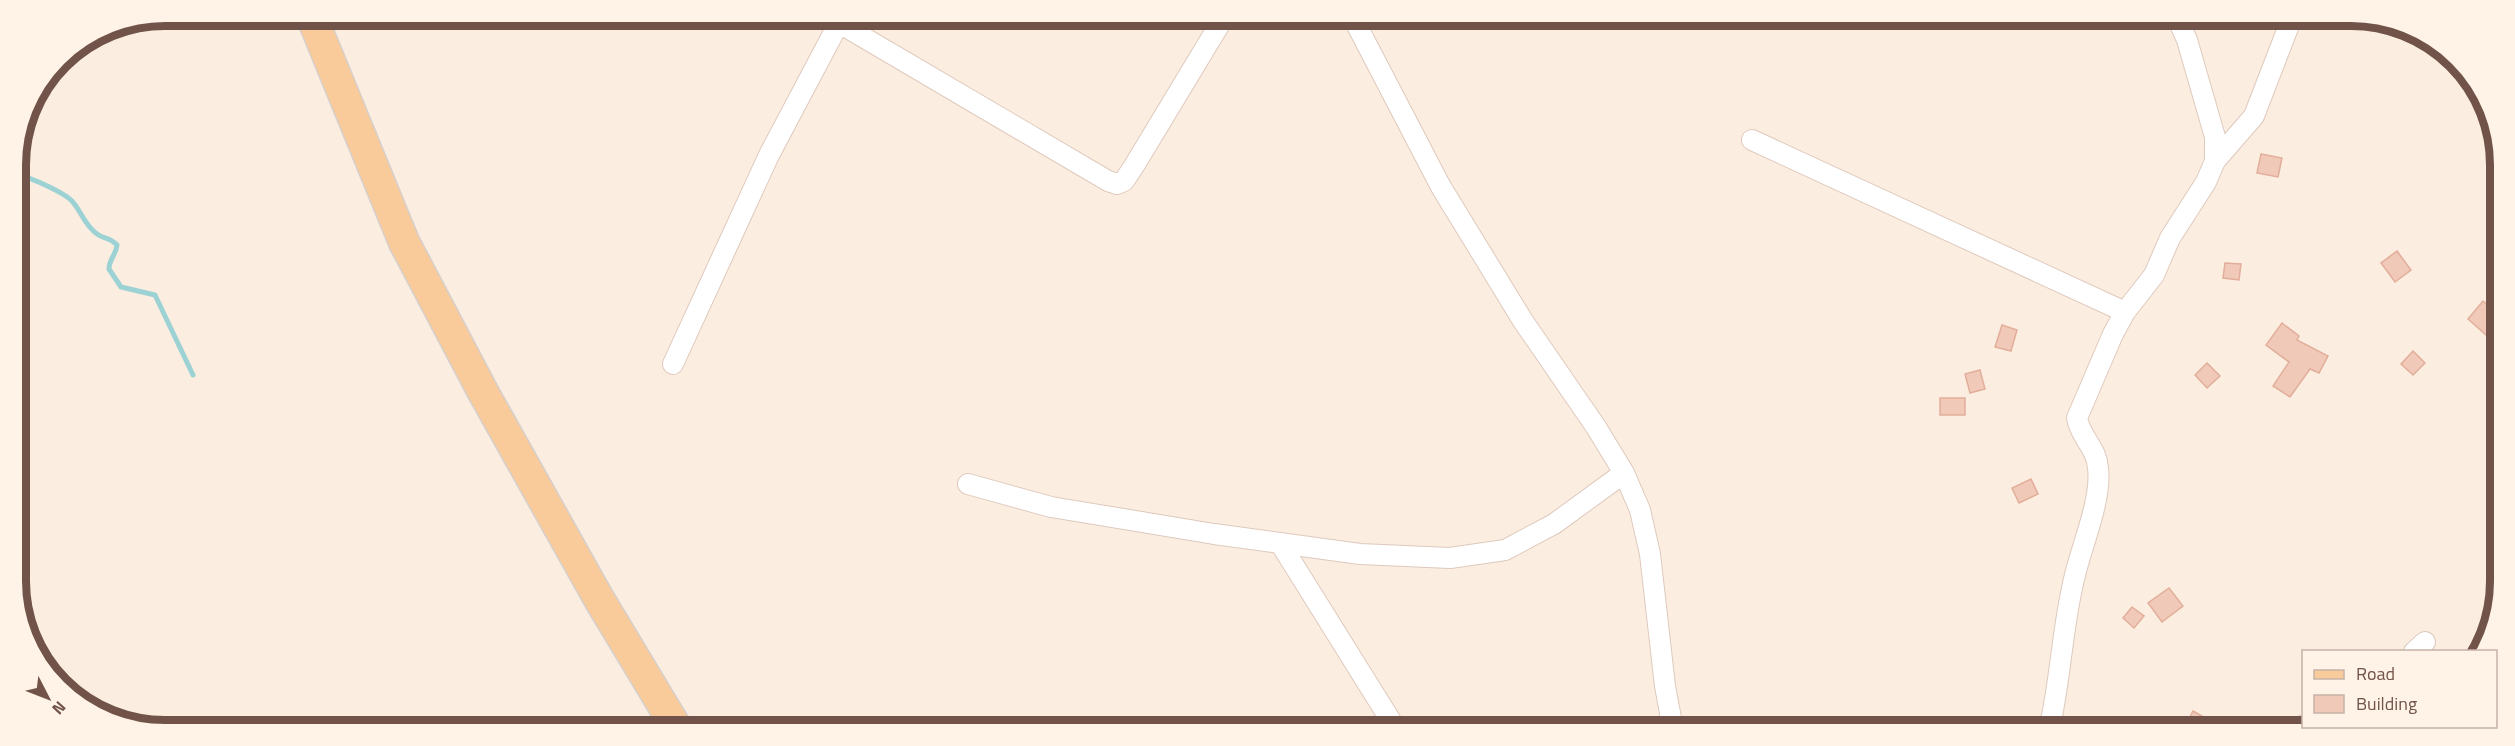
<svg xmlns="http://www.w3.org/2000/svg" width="2515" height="746" viewBox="0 0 2515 746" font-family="'Titillium Web',sans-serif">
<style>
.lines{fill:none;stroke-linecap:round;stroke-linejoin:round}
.stream{stroke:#9dd2d5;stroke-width:5}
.building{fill:#f0c9b9;stroke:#e2ae9a;stroke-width:1.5}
.street-casing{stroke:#dfc9bd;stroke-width:22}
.primary-casing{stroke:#d7cfcc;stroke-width:33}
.street{stroke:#fff;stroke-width:20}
.primary{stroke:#f9cb9a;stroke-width:30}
.rim{fill:none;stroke:#715349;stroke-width:8}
</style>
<rect width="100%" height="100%" fill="#fbeee0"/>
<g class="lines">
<path class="stream" d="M15,175C27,175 62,192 71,200C81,210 84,225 97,234C104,239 111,238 117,245C116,255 109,259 109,269L121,287L155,295L193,375"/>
</g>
<path class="building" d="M2261,154L2282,158L2278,177L2257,173Z
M2397,251L2411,270L2395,282L2381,263Z
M2225,263L2241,264L2239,280L2223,278Z
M2483,301L2496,312V322L2486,335L2468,319Z
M2282,323L2299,336L2297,340L2328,356L2319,373L2310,369L2290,397L2273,386L2289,362L2266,345Z
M2002,325L2017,330L2011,351L1995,347Z
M2413,351L2425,363L2413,375L2401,364Z
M2207,363L2220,376L2207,388L2195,375Z
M1980,370L1985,389L1970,393L1965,374Z
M1940,398H1965V415H1940Z
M2031,479L2038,494L2019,503L2012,488Z
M2169,588L2183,606L2162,622L2148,603Z
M2132,607L2144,616L2134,628L2123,618Z
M2193,711L2209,720L2204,730H2183Z"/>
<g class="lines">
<defs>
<path id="street" d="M1353,18L1441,187L1523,321L1596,427L1624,473L1640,510L1650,554L1665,686L1673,729
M2371,20L2399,26
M839,23L1108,181L1117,184L1124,181L1134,166L1224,17
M1752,140L2125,312
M2215,161L2254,116L2291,20
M673,364L769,155L842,17
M968,484L1051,507L1214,534L1360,554L1450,558L1505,550L1554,524L1624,473
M1280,543L1396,729
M2414,652L2425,642
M2049,730C2061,679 2062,626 2075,575C2082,545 2102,499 2098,468C2097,448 2080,437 2077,418L2113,334L2125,312L2154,275L2170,238L2206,182L2215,161V137L2187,40L2178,20
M2295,731L2304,725"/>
<path id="primary" d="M311,15L404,242L483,392L599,599L676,727"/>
</defs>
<use href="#street" class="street-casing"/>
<use href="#primary" class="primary-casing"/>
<use href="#street" class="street"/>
<use href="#primary" class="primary"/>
</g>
<path d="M0 0H2515V746H0ZM165 26H2351A139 139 0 0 1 2490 165V581A139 139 0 0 1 2351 720H165A139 139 0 0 1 26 581V165A139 139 0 0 1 165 26Z" fill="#fff2e6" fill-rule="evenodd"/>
<path class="rim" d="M165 26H2351A139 139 0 0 1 2490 165V581A139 139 0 0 1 2351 720H165A139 139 0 0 1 26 581V165A139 139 0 0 1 165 26Z"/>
<rect x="2302" y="650" width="195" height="78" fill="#fff2e6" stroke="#c6b2a7" stroke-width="1.5"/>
<rect x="2314" y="670" width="30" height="9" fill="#f9cb9a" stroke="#c6b2a7" stroke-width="1.5"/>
<text x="2356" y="680" font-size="18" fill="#715349">Road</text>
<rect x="2314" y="695" width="30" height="18" fill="#f0c9b9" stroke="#c6b2a7" stroke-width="1.5"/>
<text x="2356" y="710" font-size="18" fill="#715349">Building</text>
<g transform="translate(48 698) rotate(132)" stroke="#fff2e6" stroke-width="4.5" paint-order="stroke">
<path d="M0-4.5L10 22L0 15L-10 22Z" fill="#715349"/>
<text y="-9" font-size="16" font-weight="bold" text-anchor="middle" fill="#715349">N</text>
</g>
</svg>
